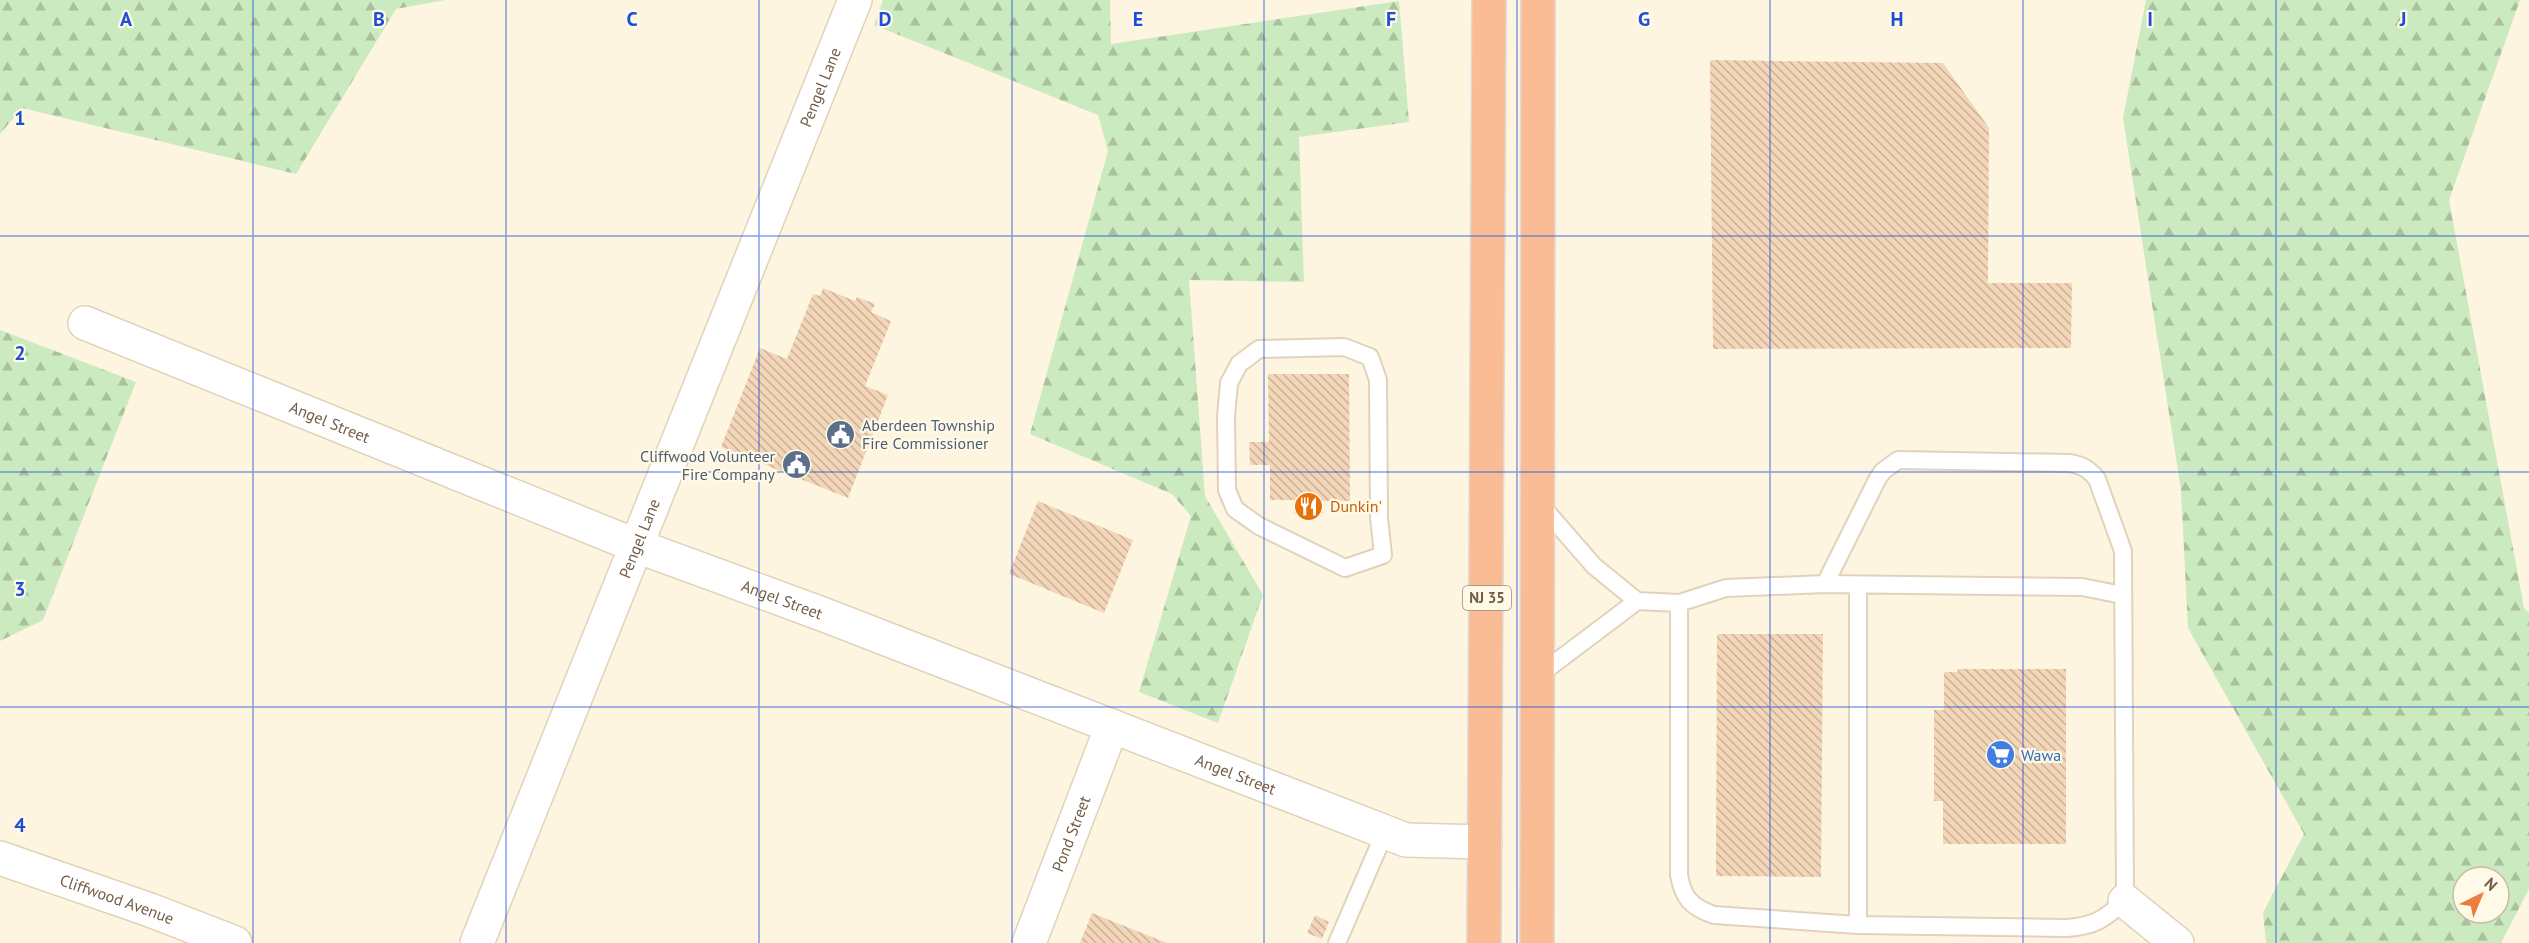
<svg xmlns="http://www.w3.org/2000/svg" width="2529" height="943" viewBox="0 0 2529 943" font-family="'PT Sans',sans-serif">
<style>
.forest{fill:url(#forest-firs);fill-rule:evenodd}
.building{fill:url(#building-back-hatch)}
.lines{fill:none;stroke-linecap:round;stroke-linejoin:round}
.lane-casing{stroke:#e1d2bc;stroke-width:20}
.street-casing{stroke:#e1d2bc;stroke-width:36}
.secondary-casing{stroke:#e3d1b7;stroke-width:36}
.highway-casing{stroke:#e0dbd7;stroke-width:36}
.lane{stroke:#fff;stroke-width:16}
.street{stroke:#fff;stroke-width:33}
.secondary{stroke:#fff;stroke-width:33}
.highway{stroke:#fabc94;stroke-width:33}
.grid{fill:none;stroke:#1d4ed8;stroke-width:1.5;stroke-opacity:0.55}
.labels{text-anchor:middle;stroke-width:4.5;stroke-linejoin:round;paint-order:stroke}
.shield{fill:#fff9e7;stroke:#9e8c77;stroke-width:1.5}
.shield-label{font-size:15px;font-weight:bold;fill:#745d47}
.street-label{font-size:16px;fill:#745d47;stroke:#fff9e7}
.service-label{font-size:16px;fill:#4e5e75;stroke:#fff9e7;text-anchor:start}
.food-label{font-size:16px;fill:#c56008;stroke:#fff9e7;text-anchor:start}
.shop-label{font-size:16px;fill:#366cbe;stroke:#fff9e7;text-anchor:start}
.grid-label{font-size:20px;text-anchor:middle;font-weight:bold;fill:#1d4ed8;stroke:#fff9e7;stroke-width:4.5;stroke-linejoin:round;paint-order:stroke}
</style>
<defs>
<pattern id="forest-firs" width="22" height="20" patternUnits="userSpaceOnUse" patternTransform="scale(1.5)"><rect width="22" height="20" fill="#cbeabf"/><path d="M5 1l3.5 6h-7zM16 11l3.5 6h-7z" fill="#a9c19d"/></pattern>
<pattern id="building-back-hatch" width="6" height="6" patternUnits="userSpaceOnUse" patternTransform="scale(1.5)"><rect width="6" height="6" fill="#f3d6b7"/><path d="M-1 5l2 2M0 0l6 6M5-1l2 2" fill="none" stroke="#c9b197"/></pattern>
</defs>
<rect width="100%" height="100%" fill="#fdf5e0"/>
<path class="forest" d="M0,0H445L396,9L296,174L22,108L0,134Z
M883,0H1110L1111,44L1399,1L1409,122L1299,137L1304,282L1189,280L1205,496L1263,595L1218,723L1139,692L1191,516L1172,494L1030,434L1108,151L1098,115L874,25Z
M2146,0H2520L2449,200L2524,608L2529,613V889L2501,943H2266L2263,913L2304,834L2188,628L2181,490L2123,118ZM2463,877H2499V913H2463Z
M0,330L136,382L43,620L0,641Z"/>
<path class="building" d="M1710,60L1943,63L1989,128L1988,283H2072L2071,348L1713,349Z
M823,288L855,301L857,297L875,304L871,312L891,321L865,386L888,395L848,498L721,447L760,348L787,359L813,294L820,296Z
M1268,374H1349L1350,501H1323V513L1294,514V500H1270V465H1250L1249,442H1269Z
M1038,501L1133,540L1104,613L1009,574Z
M1717,634H1823L1821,877L1716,876Z
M1957,669H2066V844H1943V801H1934V710H1944V672H1958Z
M1092,913L1167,943H1080Z
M1315,915L1329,922L1322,939L1307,933Z"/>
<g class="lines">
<defs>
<path id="lane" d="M1344,347L1370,357L1378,380L1379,518L1383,555L1345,568L1259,526L1235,509L1227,490L1226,417L1229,383L1239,364L1259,349Z
M1540,504L1594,566L1637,601L1679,603L1726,588L1825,584L2082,587L2122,595
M1858,585V925
M1679,603V875C1683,898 1691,907 1714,915L1858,925L2067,928C2095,926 2104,919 2125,901L2123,551L2097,479C2089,469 2082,465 2069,463L1898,460L1883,471L1878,478L1825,584
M1539,675L1637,601
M1337,943L1385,832"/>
<g id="street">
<path id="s1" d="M85,323L637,546L822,614L1406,840L1485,842"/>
<path d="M2125,901L2177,943"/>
<path id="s2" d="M477,943L855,0"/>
<path id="s3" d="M1029,943L1112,726"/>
</g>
<g id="secondary">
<path id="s4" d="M0,858L150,910L235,943"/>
</g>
<path id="highway" d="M1484,943L1489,0
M1537,943L1538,0"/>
</defs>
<use href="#lane" class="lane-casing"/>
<use href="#street" class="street-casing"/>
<use href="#secondary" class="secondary-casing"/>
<use href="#highway" class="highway-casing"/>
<use href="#lane" class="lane"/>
<use href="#street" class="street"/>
<use href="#secondary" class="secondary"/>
<use href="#highway" class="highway"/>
</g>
<path class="grid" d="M253,0V943M506,0V943M759,0V943M1012,0V943M1264,0V943M1517,0V943M1770,0V943M2023,0V943M2276,0V943M0,236H2529M0,472H2529M0,707H2529"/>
<defs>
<symbol id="civic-disc" viewBox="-11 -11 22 22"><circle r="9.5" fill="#5c6f8a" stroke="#fff9e7"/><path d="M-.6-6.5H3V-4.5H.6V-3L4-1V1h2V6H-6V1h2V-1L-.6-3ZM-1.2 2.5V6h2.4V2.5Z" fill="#fff"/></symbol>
<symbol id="restaurant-disc" viewBox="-11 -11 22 22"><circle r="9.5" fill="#e8710a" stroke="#fff9e7"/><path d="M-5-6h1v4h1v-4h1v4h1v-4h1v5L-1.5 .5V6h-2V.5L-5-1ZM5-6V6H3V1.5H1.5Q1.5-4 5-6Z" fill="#fff"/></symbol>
<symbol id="supermarket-disc" viewBox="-11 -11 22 22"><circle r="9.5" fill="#3f7fe0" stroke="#fff9e7"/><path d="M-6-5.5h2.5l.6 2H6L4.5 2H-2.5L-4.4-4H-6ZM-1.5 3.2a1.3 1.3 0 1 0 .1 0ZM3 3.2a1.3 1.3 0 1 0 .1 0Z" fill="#fff"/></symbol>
</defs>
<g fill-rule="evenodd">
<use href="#civic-disc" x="824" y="418" width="33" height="33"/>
<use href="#civic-disc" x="780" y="448" width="33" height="33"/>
<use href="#restaurant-disc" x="1292" y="490" width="33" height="33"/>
<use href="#supermarket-disc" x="1984" y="738" width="33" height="33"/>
</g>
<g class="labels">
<rect class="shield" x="1463" y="586" width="48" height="24" rx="4.5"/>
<g class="shield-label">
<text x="1487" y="603">NJ 35</text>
</g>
<g class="street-label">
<text dy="6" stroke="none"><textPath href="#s2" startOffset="922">Pengel Lane</textPath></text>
<text dy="6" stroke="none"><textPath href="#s1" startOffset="264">Angel Street</textPath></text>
<text dy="6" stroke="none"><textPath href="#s2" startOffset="436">Pengel Lane</textPath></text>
<text dy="6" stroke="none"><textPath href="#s1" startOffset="750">Angel Street</textPath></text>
<text dy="6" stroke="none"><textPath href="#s1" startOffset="1236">Angel Street</textPath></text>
<text dy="6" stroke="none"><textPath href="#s3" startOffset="117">Pond Street</textPath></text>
<text dy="6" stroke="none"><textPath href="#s4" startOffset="124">Cliffwood Avenue</textPath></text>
</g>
<g class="service-label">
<text x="862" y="431">Aberdeen Township<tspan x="862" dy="18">Fire Commissioner</tspan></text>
<text x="775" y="462" text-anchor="end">Cliffwood Volunteer<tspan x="775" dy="18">Fire Company</tspan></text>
</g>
<g class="food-label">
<text x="1330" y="512">Dunkin'</text>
</g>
<g class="shop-label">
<text x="2021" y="761">Wawa</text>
</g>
</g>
<g class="grid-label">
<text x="126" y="26">A</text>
<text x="379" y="26">B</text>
<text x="632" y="26">C</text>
<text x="885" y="26">D</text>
<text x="1138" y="26">E</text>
<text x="1391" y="26">F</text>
<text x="1644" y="26">G</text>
<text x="1897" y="26">H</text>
<text x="2150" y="26">I</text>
<text x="2403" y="26">J</text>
<text x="20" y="125">1</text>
<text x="20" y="360">2</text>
<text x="20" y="596">3</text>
<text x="20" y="832">4</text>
</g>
<g transform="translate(2481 895) rotate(43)"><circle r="28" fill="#fff9e7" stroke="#c7bba7" stroke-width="1.5"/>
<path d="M0-4.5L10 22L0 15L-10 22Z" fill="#ec7c40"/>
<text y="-9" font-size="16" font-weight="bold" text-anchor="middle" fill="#745d47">N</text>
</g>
</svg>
